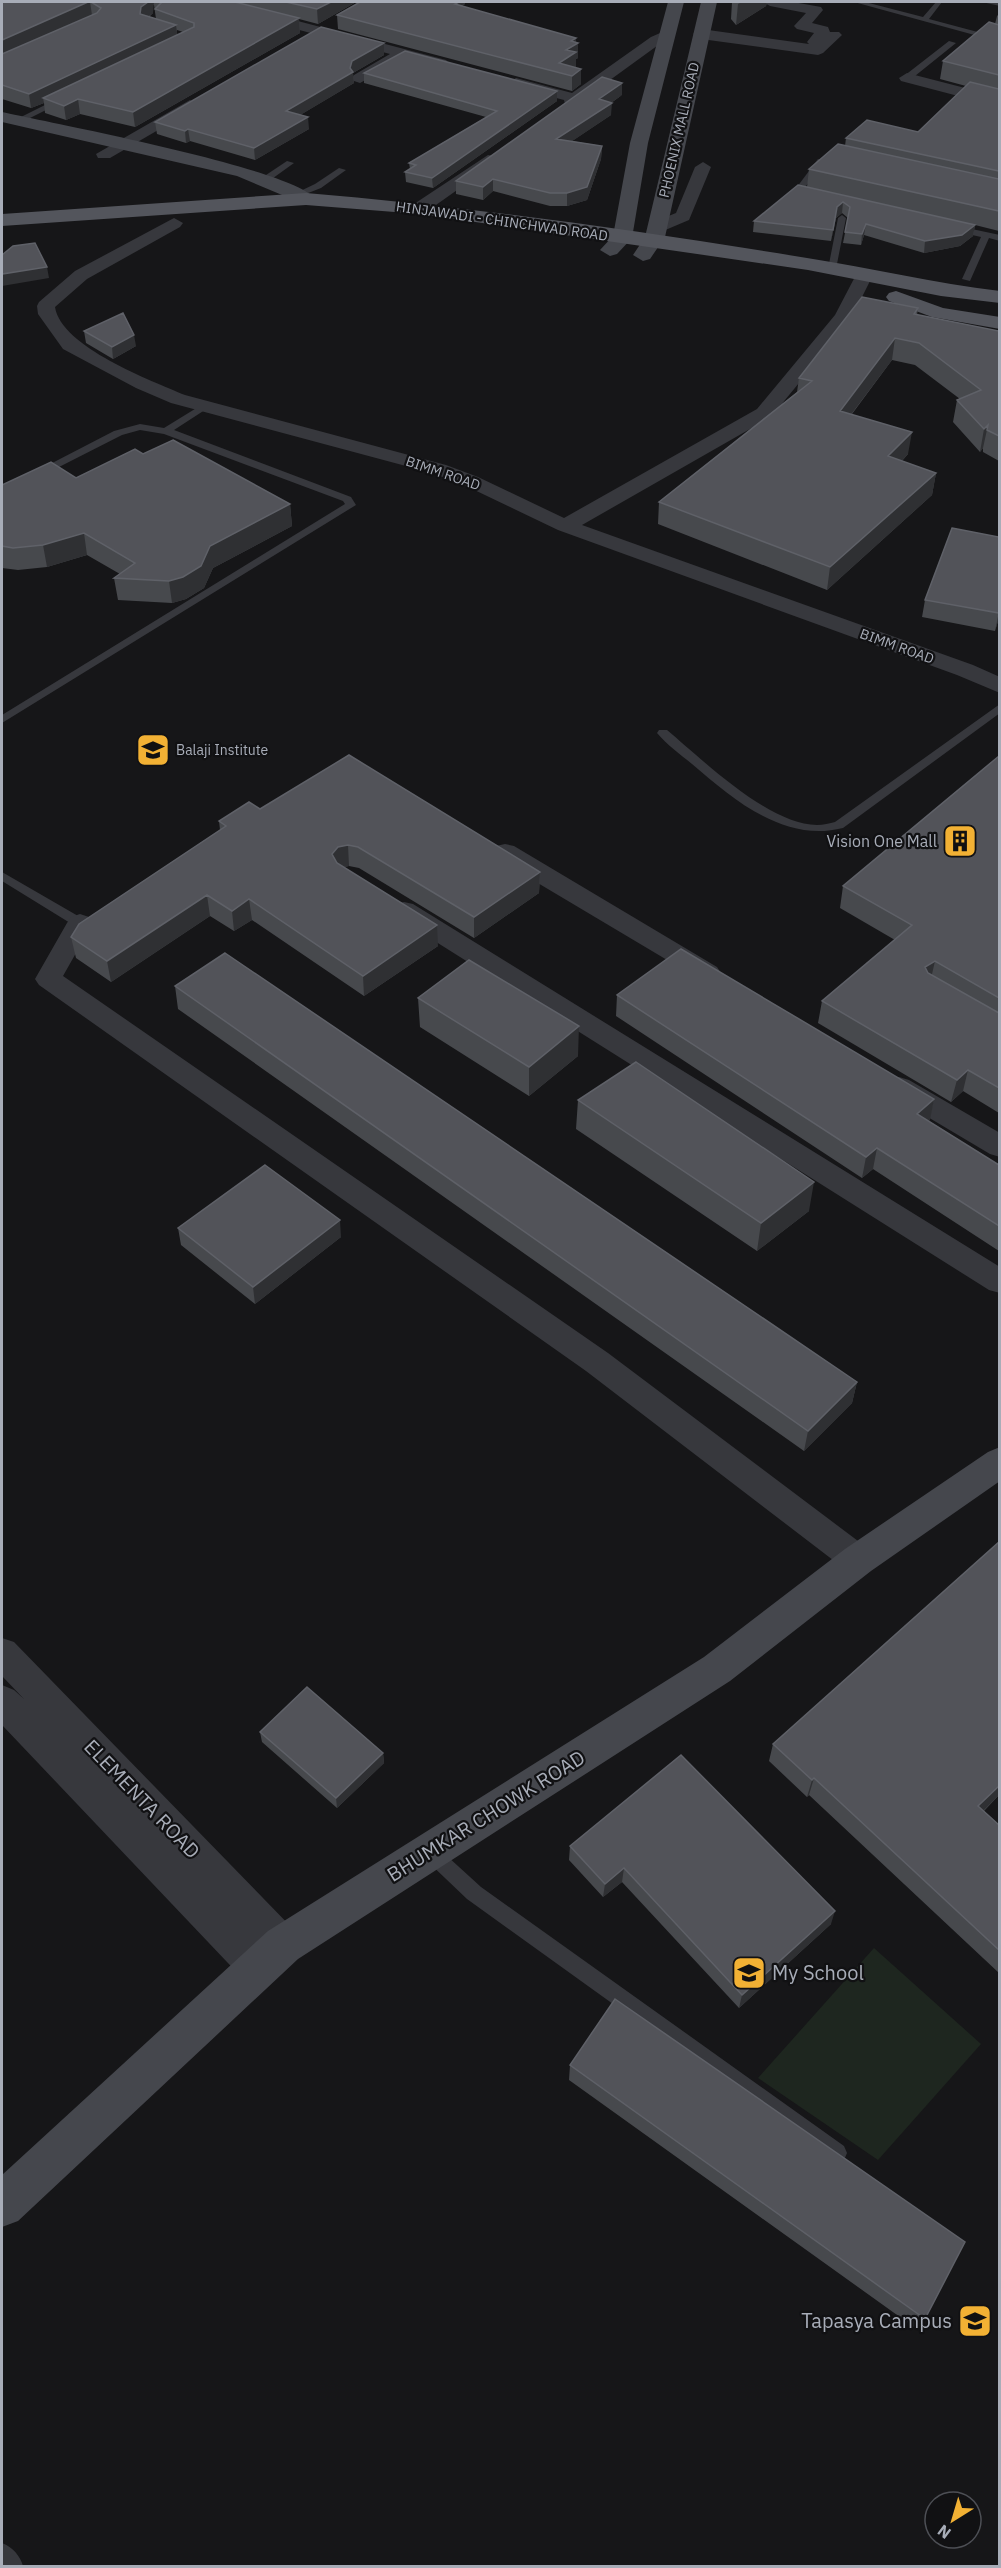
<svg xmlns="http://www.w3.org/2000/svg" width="1001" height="2568" viewBox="0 0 1001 2568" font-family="'IBM Plex Sans',sans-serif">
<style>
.green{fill:#1e261f}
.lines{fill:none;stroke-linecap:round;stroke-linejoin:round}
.lane{fill:#37383d;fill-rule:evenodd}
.street{fill:#37383d;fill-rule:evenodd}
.secondary{fill:#45474d;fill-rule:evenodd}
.primary{fill:#53555c;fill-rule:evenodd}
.wall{fill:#47494d;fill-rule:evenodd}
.shaded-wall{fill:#2f3033}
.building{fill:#525359;stroke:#5f6168;stroke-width:1.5}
.labels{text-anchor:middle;stroke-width:4.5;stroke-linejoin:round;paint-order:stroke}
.far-street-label{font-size:14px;fill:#a8adb8;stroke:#111113}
.far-poi-label{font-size:14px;fill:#a8adb8;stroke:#111113;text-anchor:start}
.poi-label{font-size:16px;fill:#a8adb8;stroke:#111113;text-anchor:end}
.near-street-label{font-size:20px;fill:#a8adb8;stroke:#111113}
.near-poi-label{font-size:20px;fill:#a8adb8;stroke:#111113;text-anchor:start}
</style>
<rect width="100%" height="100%" fill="#161618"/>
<path class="green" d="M874,1948L981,2044L878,2160L758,2078Z"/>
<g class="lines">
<path class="lane" d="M854,2H865L923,17L936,2H942L929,19L1000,38V42Z
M982,2H1000V6Z
M949,41L956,43L910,80H904V76Z
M59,98L66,100L20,123L13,121Z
M818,159L825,161L803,190L814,194L810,197L795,193L794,191Z
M287,161L294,163L269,181H263V177Z
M339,168L346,170L321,188L298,197L294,194L315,184Z
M842,215L846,218L836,269L832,272L828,269L838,218Z
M953,225L1000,235V241L989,238L970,281L962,279L981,237L950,230L949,228Z
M203,404L211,406L174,430L351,497L356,505L2,723V715L345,504L343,501L164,434L140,430L122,435L2,496V489L114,431L140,424L164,428Z
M1000,704V713L843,828C784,843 734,800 692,764C680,754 667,745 657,733L659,730H667C703,760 769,825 817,825C823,825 830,823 835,822Z
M2,872L85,920L86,923L85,926H75L2,881Z
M430,1843L436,1846L481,1887L844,2146L847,2153L844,2160L837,2163L830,2160L467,1899L424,1858L421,1852L424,1846Z
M2,2543C13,2547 20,2556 23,2566H2Z"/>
<path class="street" d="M203,2H225L446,60L449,63L441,68L405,58L360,83L354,81L352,78L354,75L390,54L205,5Z
M763,2H793L821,7L823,10L812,23L828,27L830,32H839L842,35L823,53L818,55L701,39L693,34L701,29L809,44L807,42L814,33L797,29L794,26L806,13L770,6Z
M667,30L672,32L675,35L661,43L577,104H565L564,100L510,86L508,83L516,78L572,93L651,37Z
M907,73L1000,97V107L901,81L899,78Z
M190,100L198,105L196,108L110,158H98L96,154Z
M488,155L494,156L496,160L494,164L426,212H414L411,208L414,204Z
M703,162L711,167L689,220L663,231H651L648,227L651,223L676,213L695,167Z
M174,218L183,223L180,227L87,279L55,307C61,347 152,381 185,395L446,465L478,477L564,518L757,409L835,315L858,271H870L873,275L850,321L771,417L582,525L973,665L1000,677V693L957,675L558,530L464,485L432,473L171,403L136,388L63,349L38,314L37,306L39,302L75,271Z
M505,844L514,846L717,967L721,973L717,979L708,982L699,979L496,858L493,852L496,846Z
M404,902L413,904L1000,1267V1293L989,1290L395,916L391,910L395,904Z
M80,914L89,917L93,923L63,976L608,1353L870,1550L875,1560L870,1570L858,1574L846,1570L586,1371L39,985L35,979L67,923L71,917Z
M899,1077L909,1080L1000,1133V1157L990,1154L889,1094L885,1087L889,1080Z
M2,1638L14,1642L296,1932L302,1945L296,1958L283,1964L274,1960L278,1969L272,1982L259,1988L246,1982L2,1725V1685L14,1690L24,1699L2,1676Z"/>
<path class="secondary" d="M668,2H684L648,143L632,238L617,254L610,256L600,250L613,236L630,143Z
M701,2H717L665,237L650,259L643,261L633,255L645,237Z
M2,112C51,123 295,169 315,199L306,205L237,176L2,122Z
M1000,1447V1481L871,1571L730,1681L298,1959L18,2221L2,2227V2175L268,1931L704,1657L845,1549L988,1452Z"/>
<path class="primary" d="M306,193C473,207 641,231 807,258C871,268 934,283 1000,291V303L941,296L808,270L420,214L306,205L2,226V214Z
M896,291L943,308L1000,317V329L932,317L889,301L886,297L889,293Z"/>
</g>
<path class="wall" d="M2,2H356L318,24L299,19L300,33L135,127L80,114L66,120L45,113L44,103L31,108L2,99ZM153,5H154L156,19L149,17L153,13ZM177,30L183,32L177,35Z
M732,2H767L766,6L736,25L731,19Z
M465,4L462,6L576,38V42L578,43V58L576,59V67L575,68L581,84L572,91L338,29L337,15Z
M999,14V231L975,225L973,236L960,246L924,253L864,235L861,245L843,243L848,218L842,213L836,218L831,241L753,232L754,221L807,187L809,169L845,146L846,138L918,132L966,86L940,79L943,61L995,24L997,16Z
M384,43V55L353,73L354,83L300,115L309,129L255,160L190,141L186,143L157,134L155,122Z
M364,73L557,101L433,188L406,182L405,172L410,169L409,163L486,117L364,83Z
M622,95L611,103V115L572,141L602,146L601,159L587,200L567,206H550L493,191L483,200L456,194V181Z
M918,308L917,315L999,331V461L983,452V448L980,452L953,422L957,400L960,399L915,365L892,360L852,414L908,454L902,461L936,473L932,495L827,590L658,524L659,502L797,392L799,378Z
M84,331L136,346L113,359L86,343Z
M143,454L290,504L292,526L213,568L204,588L186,599L172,603L118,600L114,578L120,574L87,555L47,567L18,570L2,568V485L76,478Z
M999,537V618L995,631L922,617L925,600Z
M999,756V1113L963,1091L951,1102L818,1023L822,1001L895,940L840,908L843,886Z
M260,809L540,872L539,893L474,938L359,868L349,866L344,867L438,946L364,996L252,920L234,931L210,916L111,982L76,958L71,937L220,830L219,821Z
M175,986L857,1382L852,1403L804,1451L178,1009Z
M617,995L934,1099L929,1121L999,1165V1251L873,1169L862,1178L616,1016Z
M418,998L578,1056L529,1096L420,1027Z
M578,1100L809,1211L757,1251L576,1129Z
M178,1228L341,1237L255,1304L181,1245Z
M999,1542V1795L984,1811L999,1825V1973L809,1795L807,1797L769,1761L773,1744Z
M260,1732L383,1753L384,1763L337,1808L262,1742Z
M570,1846L831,1924L739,2008L622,1882L603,1897L569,1860Z
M570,2065L925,2319L918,2330L569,2080Z"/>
<path class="shaded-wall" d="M88,2H90L92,15L2,56V40Z
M148,2H154L153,13L142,21L140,14L141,7Z
M331,2H356L318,24L317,9Z
M451,2H465V4L461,6Z
M742,2H767L766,6L736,25L738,4Z
M299,18L300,33L135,127L133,112Z
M176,25L178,39L43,98L44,103L31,108L29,94Z
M576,38V44L578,43V58L576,59V67L565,74L559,63L571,41Z
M384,43V55L353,73L354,83L287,123L286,111L350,68L352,61Z
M581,69V84L572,91V76Z
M622,83V95L608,105L612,103L611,115L556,152V139L599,99Z
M557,91V101L433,188L432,178Z
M78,99L80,114L66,120L64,106Z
M308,117L309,129L255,160L254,148Z
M188,129L190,141L186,143L185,131Z
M602,146L601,159L587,200L567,206V193Z
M493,179V191L483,200V187Z
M843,202L842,213L836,218L831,241L837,207Z
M866,224L864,235L861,245L862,234Z
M975,225L973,236L960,246L924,253L925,241Z
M47,267L49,278L2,286V274Z
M134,335L136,346L113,359L112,347Z
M895,338L892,360L837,433L840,411Z
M988,425L983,448L980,452L984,429Z
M912,432L908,454L885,479L888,456Z
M936,473L932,495L827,590L830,567Z
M290,504L292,526L213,568L204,588L186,599L172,603L169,581L210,546Z
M84,533L87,555L47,567L43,545Z
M999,612V618L995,631Z
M348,845L349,866L340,868L332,854L338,847Z
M540,872L539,893L474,938V917Z
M207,895L210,916L111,982L107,961Z
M249,899L252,920L234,931L232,911Z
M437,925L438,946L364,996L363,976Z
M935,961L930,983L925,967Z
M579,1026L578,1056L529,1096V1067Z
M968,1070L963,1091L951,1102L957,1080Z
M934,1099L930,1120L913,1135L917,1114Z
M877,1148L873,1169L862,1178L866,1157Z
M814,1182L809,1211L757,1251L761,1223Z
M340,1220L341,1237L255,1304L253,1287Z
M857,1382L852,1403L804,1451L808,1431Z
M383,1753L384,1763L337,1808L336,1798Z
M814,1778L809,1795L807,1797L812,1780Z
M999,1786V1795L971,1823L978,1806Z
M624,1868L622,1882L603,1897L605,1884Z
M835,1911L831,1924L739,2008L742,1995Z"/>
<path class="building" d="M2,2H88L2,40Z
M91,2H148L141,7L140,14L176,25L29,94L2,85V54L97,13L101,8Z
M158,2H235L299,18L133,112L78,99L64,106L43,98L194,27V23L155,9L161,3Z
M286,2H331L317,9Z
M360,2H459L455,4L576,38L571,41L578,43L566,50L576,52L559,63L581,69L572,76L337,15Z
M989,22L999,25V75L943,61Z
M321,27L384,43L352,61L350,68L353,72L286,111L308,117L254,148L188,129L185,131L155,122Z
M405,51L557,91L432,178L405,172L416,165L409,163L497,111L364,73Z
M602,77L622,83L599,99L612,103L556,139L602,146L587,187L567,193H550L493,179L483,187L456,181Z
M970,82L999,89V171L846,138L867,120L918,132Z
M838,144L999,179V211L809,169Z
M798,185L975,225L962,235L925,241L866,224L862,234L845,232L850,207L843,202L837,207L833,230L754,221Z
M35,243L47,267L2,274V255L13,246Z
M862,297L918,308L914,314L999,331V436L987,430L988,425L984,429L957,400L981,390L919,343L895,338L840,411L912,432L888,456L936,473L830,567L659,502L812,381L799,378Z
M123,313L134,335L112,347L84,331Z
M173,440L290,504L210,546L201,566L183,577L169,581L114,578L135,563L84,533L43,545L13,548L2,546V485L51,462L76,478L135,449L143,454Z
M952,528L999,537V613L925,600Z
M349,755L540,872L474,917L358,847L348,845L338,847L332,854L337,863L437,925L363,976L249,899L232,911L207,895L107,961L71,937L79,924L226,826L219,821L249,802L260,809Z
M999,756V998L935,961L925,967L928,973L999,1013V1088L968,1070L957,1080L822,1001L912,925L843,886Z
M681,949L934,1099L917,1114L999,1165V1226L877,1148L866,1157L617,995Z
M225,953L857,1382L808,1431L175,986Z
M469,960L579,1026L529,1067L418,998Z
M636,1062L814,1182L761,1223L578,1100Z
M265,1165L340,1220L253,1287L178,1228Z
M999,1542V1786L978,1806L999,1825V1950L814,1778L812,1780L773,1744Z
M307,1687L383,1753L336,1798L260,1732Z
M681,1755L835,1911L742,1995L624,1868L605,1884L570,1846Z
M615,1999L965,2242L925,2319L570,2065Z"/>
<defs>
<symbol id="university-square" viewBox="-11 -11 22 22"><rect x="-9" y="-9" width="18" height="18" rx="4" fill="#f2b134" stroke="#111113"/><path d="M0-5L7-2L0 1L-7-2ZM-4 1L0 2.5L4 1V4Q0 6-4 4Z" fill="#111"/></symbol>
<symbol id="building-square" viewBox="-11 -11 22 22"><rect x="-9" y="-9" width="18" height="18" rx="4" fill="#f2b134" stroke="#111113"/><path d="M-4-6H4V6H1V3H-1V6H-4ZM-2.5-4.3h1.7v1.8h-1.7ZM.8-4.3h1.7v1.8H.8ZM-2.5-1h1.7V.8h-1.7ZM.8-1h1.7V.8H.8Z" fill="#111"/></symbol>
<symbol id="school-square" viewBox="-11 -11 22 22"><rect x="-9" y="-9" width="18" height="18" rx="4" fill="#f2b134" stroke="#111113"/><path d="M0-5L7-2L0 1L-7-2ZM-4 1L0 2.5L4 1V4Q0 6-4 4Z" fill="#111"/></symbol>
</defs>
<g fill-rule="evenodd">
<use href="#university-square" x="134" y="731" width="38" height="38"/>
<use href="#building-square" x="941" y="822" width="38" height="38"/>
<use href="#school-square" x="730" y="1954" width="38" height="38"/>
<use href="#university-square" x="956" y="2302" width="38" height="38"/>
</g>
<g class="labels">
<g class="far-street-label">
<text transform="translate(679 130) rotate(-77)" y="5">PHOENIX MALL ROAD</text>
<text transform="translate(502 221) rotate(8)" y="5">HINJAWADI - CHINCHWAD ROAD</text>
<text transform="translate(443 473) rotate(19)" y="5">BIMM ROAD</text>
<text transform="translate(897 646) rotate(20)" y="5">BIMM ROAD</text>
</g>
<g class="far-poi-label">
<text x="176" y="755">Balaji Institute</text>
</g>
<g class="poi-label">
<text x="937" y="847">Vision One Mall</text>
</g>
<g class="near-street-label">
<text transform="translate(142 1799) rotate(46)" y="7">ELEMENTA ROAD</text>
<text transform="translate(486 1816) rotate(-32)" y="7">BHUMKAR CHOWK ROAD</text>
</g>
<g class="near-poi-label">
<text x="772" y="1980">My School</text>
<text x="952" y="2328" text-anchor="end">Tapasya Campus</text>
</g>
</g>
<rect width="1001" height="2568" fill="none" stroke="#a8adb8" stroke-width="6"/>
<g transform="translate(953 2520) rotate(217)"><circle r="28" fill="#111113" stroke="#4d4f55" stroke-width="1.5"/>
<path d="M0-4.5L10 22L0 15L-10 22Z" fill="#f2b134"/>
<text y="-9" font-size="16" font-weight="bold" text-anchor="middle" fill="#a8adb8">N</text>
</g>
</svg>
